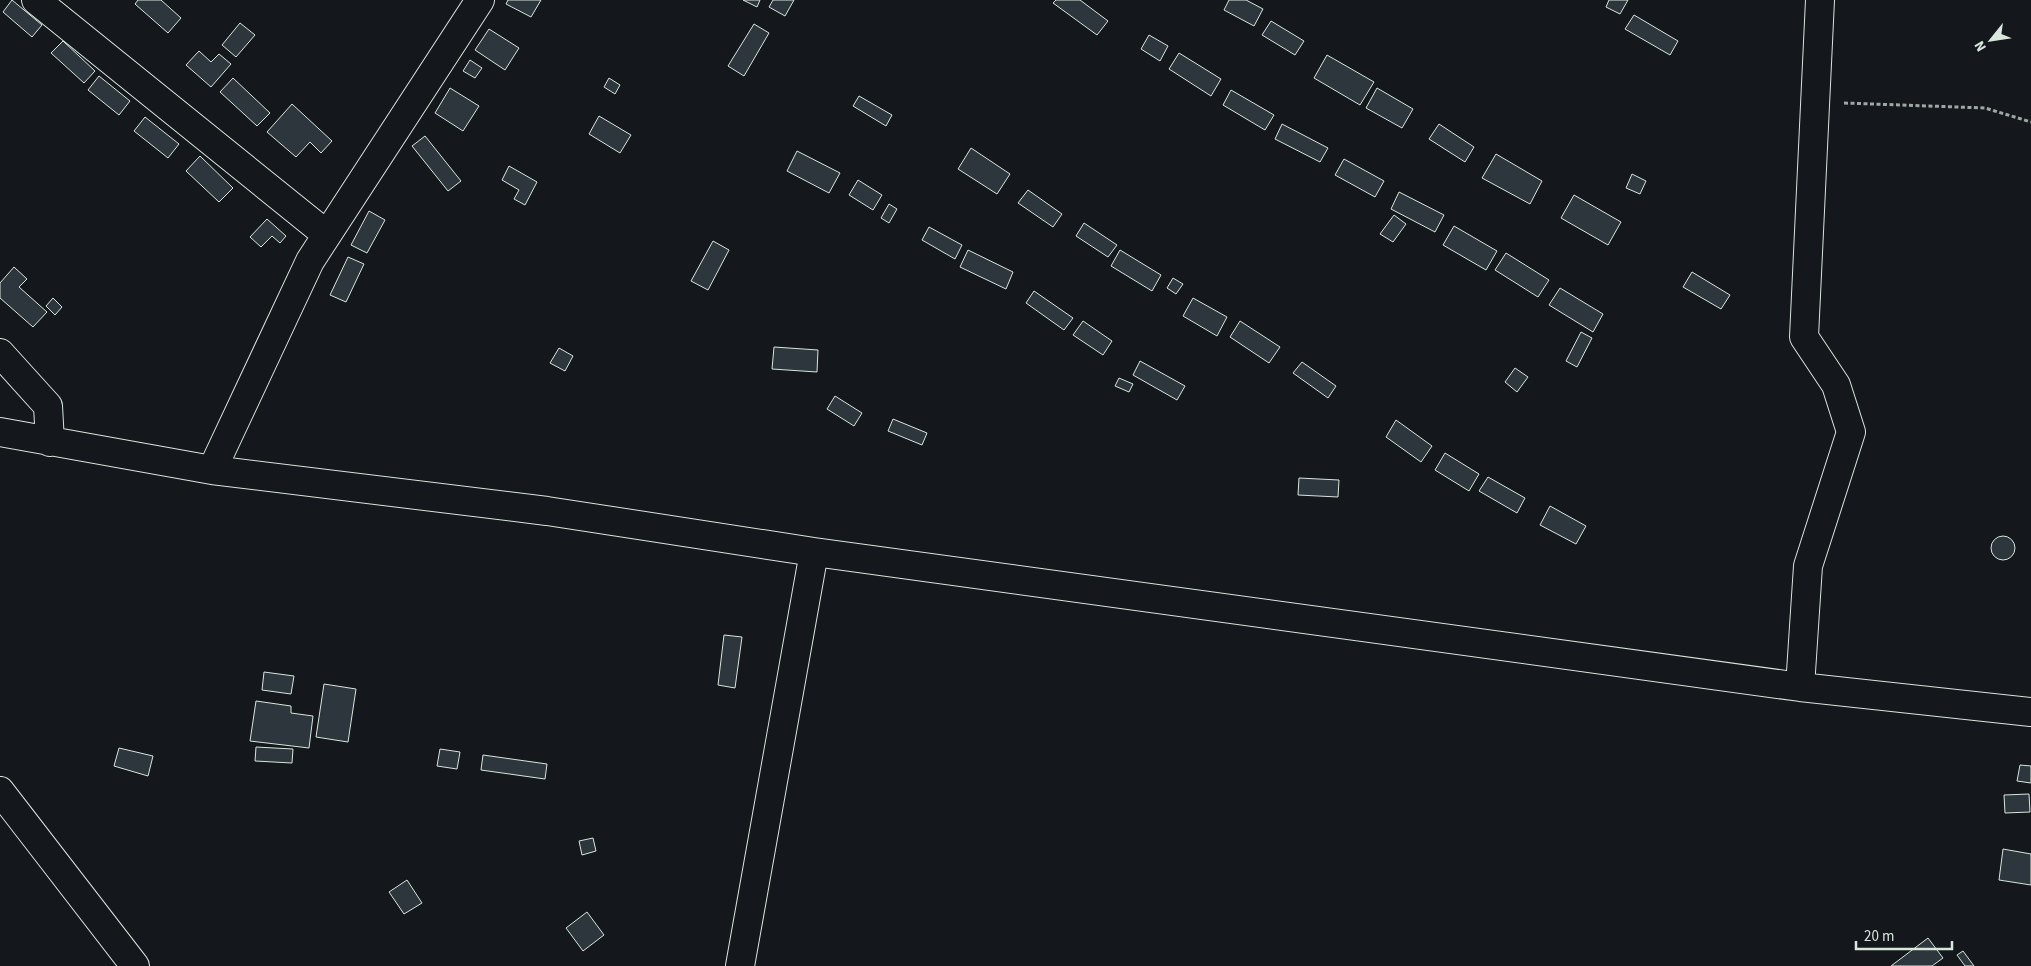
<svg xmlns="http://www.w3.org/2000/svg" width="2031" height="966" viewBox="0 0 2031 966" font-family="'Source Sans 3',sans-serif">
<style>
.building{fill:#2c363c;stroke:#d8e6dc}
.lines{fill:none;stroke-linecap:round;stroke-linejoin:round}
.minor-casing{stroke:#d8e6dc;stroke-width:30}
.path{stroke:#9da8a2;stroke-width:3;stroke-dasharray:4 2.5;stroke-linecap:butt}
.minor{stroke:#14181c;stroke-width:28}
</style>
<rect width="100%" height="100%" fill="#14181c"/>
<path class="building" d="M12,0L42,25L32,37L3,12Z
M138,0H161L181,18L168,33L135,4Z
M508,0H541L531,17L506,4Z
M743,0H760L757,7Z
M773,0H794L785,16L769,7Z
M1056,0H1080L1108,21L1097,35L1053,3Z
M1229,0H1246L1263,9L1254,26L1224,10Z
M1609,0H1628L1620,14L1606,7Z
M1634,15L1678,41L1670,55L1625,29Z
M1271,21L1304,41L1295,55L1262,35Z
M240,23L255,35L236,57L222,45Z
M754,24L769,33L744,76L728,66Z
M489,29L519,48L505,70L475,50Z
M1149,35L1168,46L1160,61L1141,49Z
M63,41L95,71L84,83L51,53Z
M199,51L211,62L219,54L231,64L211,87L186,65Z
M1179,53L1221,79L1211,96L1169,69Z
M1327,55L1374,82L1360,105L1314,78Z
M470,60L482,68L475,78L463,71Z
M99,76L130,101L119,115L88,90Z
M233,78L270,113L257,126L220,92Z
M609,78L620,85L615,94L604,87Z
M450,88L479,106L463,131L435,113Z
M1377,88L1413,109L1402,128L1366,108Z
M1231,90L1274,115L1265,130L1223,105Z
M859,96L892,115L886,126L853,106Z
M292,104L332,141L321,153L310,142L296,157L267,132Z
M599,116L631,135L620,153L589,134Z
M145,117L179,144L168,158L134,131Z
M1282,124L1328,148L1320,162L1275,139Z
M1439,124L1474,147L1465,162L1429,139Z
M425,136L461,181L448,191L412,146Z
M971,148L1010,174L997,194L958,169Z
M797,151L840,173L829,193L787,171Z
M1496,154L1542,181L1530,204L1482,178Z
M200,156L233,188L219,202L186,171Z
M1344,159L1384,181L1375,197L1335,175Z
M509,166L537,182L525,205L514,199L519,190L502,180Z
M1632,174L1646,181L1640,194L1626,188Z
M858,180L882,195L873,210L849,195Z
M1028,190L1062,214L1053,227L1018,203Z
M1399,192L1444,215L1435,232L1391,209Z
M1574,195L1621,222L1608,245L1561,218Z
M889,204L897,209L889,223L881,218Z
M369,211L385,220L367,253L351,245Z
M1394,215L1406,224L1393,242L1380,234Z
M267,219L286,236L280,243L272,236L261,247L250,237Z
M1084,223L1117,245L1108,257L1076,236Z
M1454,226L1497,251L1486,270L1443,245Z
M929,227L962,245L955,259L922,240Z
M713,241L729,250L708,290L691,281Z
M968,250L1013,272L1006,289L960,267Z
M1120,250L1161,275L1152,291L1111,266Z
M1506,253L1549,280L1538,297L1495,270Z
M348,257L364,264L346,302L330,295Z
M14,267L27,279L19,287L47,312L33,327L0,298V283Z
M1692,272L1730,295L1721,309L1683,287Z
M1173,278L1183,284L1176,294L1167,288Z
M1560,288L1603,314L1593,332L1549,305Z
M1034,291L1073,318L1064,330L1026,303Z
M53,298L62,307L55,315L46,306Z
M1193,298L1227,317L1217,336L1183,316Z
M1083,321L1112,341L1103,355L1073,335Z
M1240,321L1280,347L1269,363L1230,337Z
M1581,332L1592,338L1577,367L1566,361Z
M774,347L818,350L817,372L772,369Z
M559,348L573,356L565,371L550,363Z
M1140,361L1185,386L1177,400L1133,375Z
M1302,362L1336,386L1328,398L1293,373Z
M1515,368L1528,377L1517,392L1505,382Z
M1119,378L1133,384L1129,392L1115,386Z
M835,396L862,413L854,426L827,409Z
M893,419L927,433L922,445L888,431Z
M1396,420L1432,446L1421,462L1386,437Z
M1445,453L1479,474L1469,491L1435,470Z
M1488,477L1525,498L1517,513L1479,491Z
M1299,478L1339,480L1338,497L1298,495Z
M1550,506L1586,526L1576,544L1540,525Z
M1991 548a12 12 0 1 1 24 0a12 12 0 1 1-24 0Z
M724,635L742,637L735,688L718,685Z
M264,672L294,676L291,694L262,690Z
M324,684L356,689L348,742L316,737Z
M256,701L291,706V713L313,716L309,748L250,741Z
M256,747L293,749L292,763L255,761Z
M119,748L153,756L148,776L114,766Z
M440,749L460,752L457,769L437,766Z
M483,755L547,764L545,779L481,770Z
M2020,765L2031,766V783L2017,781Z
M2029,794L2030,812L2005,813L2004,795Z
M593,838L596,851L582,855L579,841Z
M2003,849L2031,854V885L1999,880Z
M407,880L422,903L404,914L389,892Z
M587,912L604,935L583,951L566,928Z
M1928,938L1943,958L1932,966H1891Z
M1963,951L1974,966H1965L1957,955Z"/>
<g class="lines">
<defs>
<path id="minor" d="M36,0L326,234
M0,353L48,406L50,442
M0,432L212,470L547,511L814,552L1800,687L2031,712
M212,470L310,261L480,0
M1800,687L1808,566L1851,432L1836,385L1804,337L1820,0
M0,791L135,966
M740,966L814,552"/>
</defs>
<use href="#minor" class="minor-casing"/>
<path class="path" d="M1844,103L1985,108L2031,122"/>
<use href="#minor" class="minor"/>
</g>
<g transform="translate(1991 40) rotate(240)" stroke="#14181c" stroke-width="4" paint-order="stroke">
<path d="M0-4L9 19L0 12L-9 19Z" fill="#d8e6dc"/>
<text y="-8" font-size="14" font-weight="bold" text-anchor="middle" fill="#d8e6dc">N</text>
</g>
<path d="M1856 941v8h96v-8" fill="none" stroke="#d8e6dc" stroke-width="2.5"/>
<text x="1864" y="941" font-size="15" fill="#d8e6dc" stroke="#14181c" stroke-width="4" paint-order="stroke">20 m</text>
</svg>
